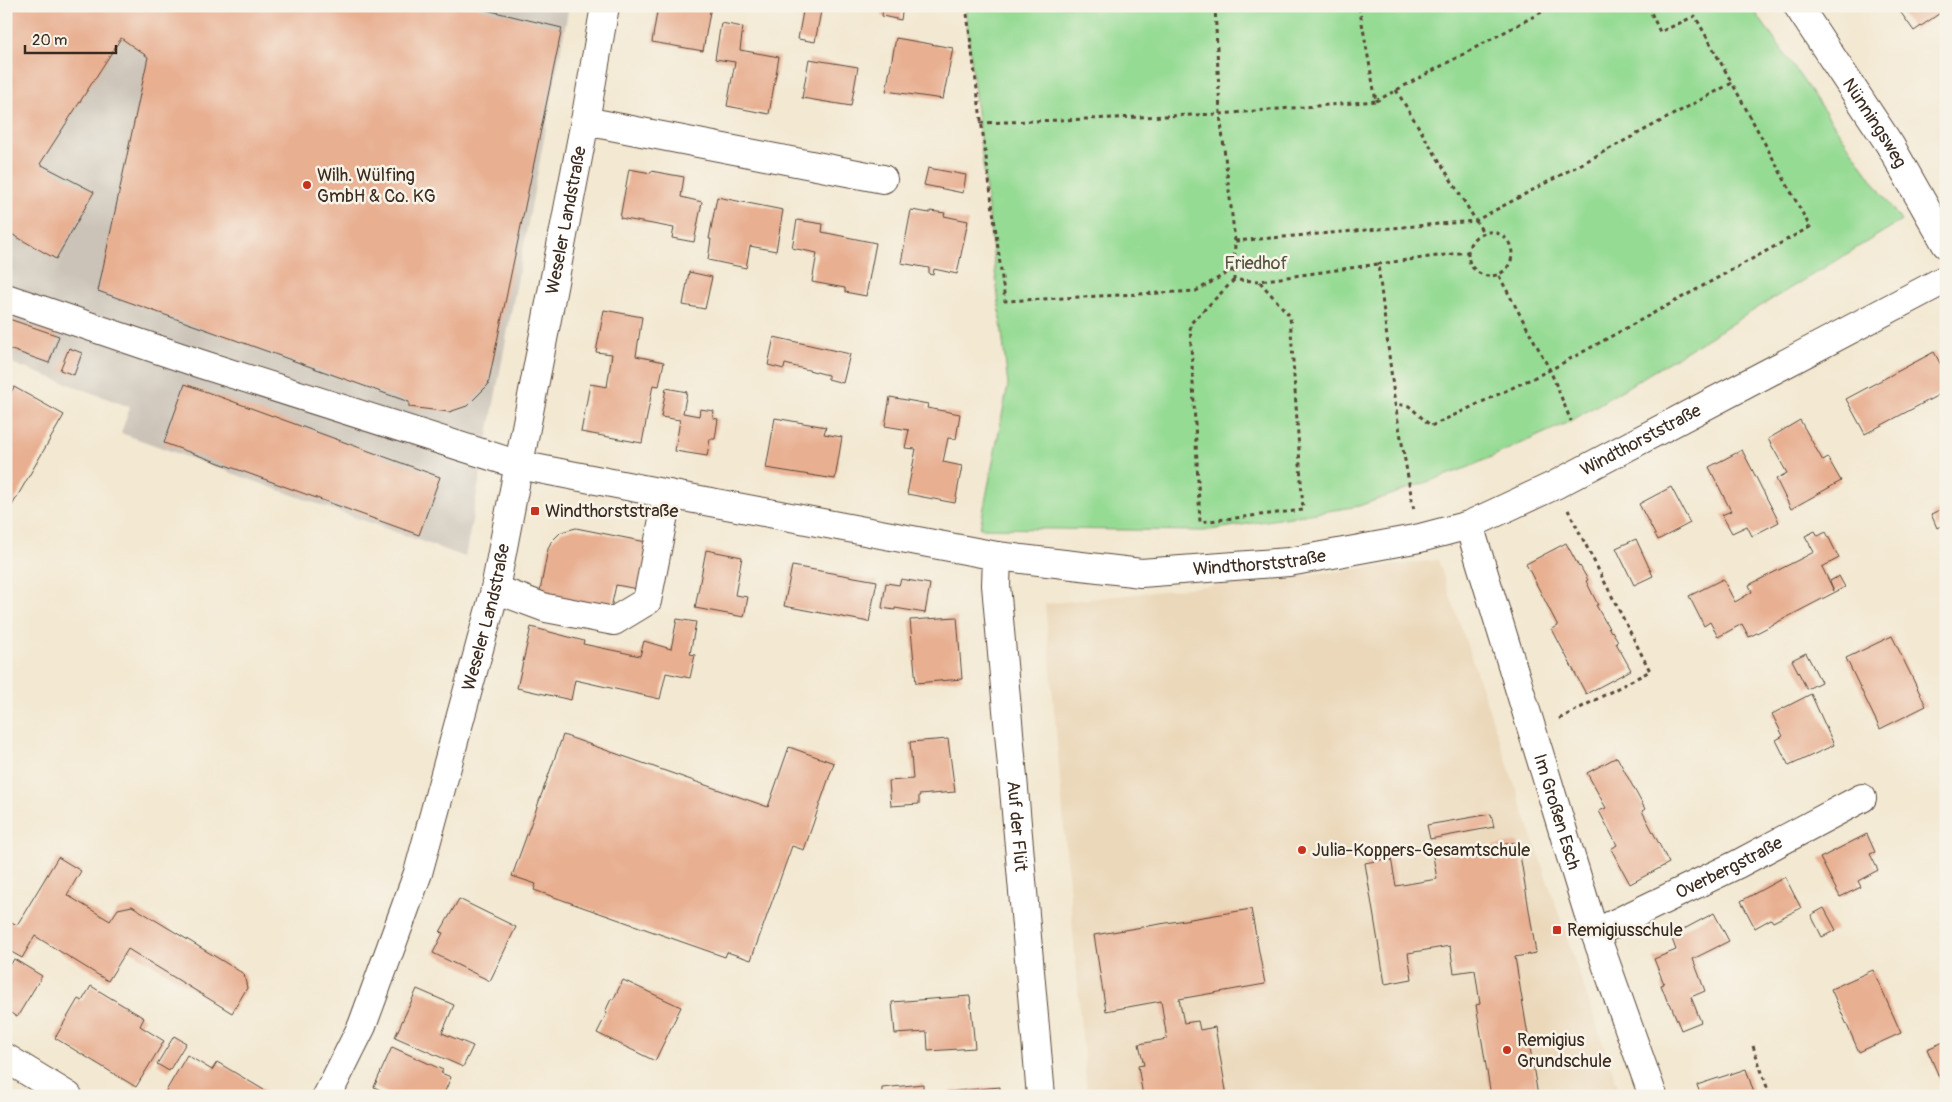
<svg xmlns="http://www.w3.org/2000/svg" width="1952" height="1102" viewBox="0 0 1952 1102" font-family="Pangolin,sans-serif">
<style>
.built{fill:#ebd8ba}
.industrial{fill:#cbc3b8}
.green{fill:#96db94;stroke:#688259}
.building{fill:#e8af91}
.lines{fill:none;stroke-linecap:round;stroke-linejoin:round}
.minor-casing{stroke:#574639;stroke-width:30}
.path{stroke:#574639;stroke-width:3;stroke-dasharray:4 4;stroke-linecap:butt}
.minor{stroke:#fff;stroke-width:28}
.poi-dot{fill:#c8321e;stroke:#f7f3e8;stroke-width:2}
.labels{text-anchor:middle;stroke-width:5;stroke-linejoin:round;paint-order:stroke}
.street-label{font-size:18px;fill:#3b2a1e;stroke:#f7f3e8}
.poi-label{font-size:18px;fill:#3b2a1e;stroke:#f7f3e8;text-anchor:start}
.park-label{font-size:18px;fill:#52563c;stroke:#f7f3e8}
</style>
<rect width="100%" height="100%" fill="#f7f3e8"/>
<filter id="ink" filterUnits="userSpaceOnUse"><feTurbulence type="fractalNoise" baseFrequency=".02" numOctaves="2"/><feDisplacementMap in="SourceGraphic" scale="10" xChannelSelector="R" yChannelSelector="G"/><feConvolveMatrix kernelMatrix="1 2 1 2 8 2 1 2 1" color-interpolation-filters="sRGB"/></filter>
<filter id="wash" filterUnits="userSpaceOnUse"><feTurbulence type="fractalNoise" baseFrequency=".0096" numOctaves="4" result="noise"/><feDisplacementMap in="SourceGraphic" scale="20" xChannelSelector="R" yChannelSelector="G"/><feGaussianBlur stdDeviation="1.12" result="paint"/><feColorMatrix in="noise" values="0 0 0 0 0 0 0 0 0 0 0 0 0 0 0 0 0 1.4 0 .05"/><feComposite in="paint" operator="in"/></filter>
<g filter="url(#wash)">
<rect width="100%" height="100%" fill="#f3e8d1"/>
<path class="built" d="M1438,560L1621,1096H1087L1045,604Z"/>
<path class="industrial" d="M6,6H569L465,557L121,433L130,407L6,361Z"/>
<path class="green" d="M965,6H1751L1901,221L1571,421L1469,467L1359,506L1204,531L980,528L1008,385Z"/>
<g id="blocks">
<path class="building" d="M6,6H479L478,8L562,28L488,385L467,406L449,412L409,407V402L98,291L148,57L121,38L40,164L94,192L56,259L6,231Z
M658,6H711L703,51L652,42Z
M804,6H822L815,42L798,39Z
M883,6H903L901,20L882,16Z
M1896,6H1946V9L1914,31Z
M721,23L743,27L740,50L779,57L769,114L727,106L735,62L715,59Z
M896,38L953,48L943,99L886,91Z
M809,59L858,67L851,106L802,98Z
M928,168L966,175L963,193L924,185Z
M629,169L651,173V171L684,177L681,197L702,202L694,242L672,238L674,228L620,218Z
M717,197L783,210L776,251L750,246L746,268L708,260L711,239H709Z
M911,210L930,213V211L945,213L944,216L968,221L957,274L934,269L933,275L929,274V268L901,263Z
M797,220L823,224L822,232L876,243L866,296L845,292V288L812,282L817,253L792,248Z
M689,272L712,277L705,309L683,305Z
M604,310L642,317L636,356L664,362L659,386L653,385L642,443L581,432L590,384L607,387L612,354L596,352Z
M6,318L59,336L49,363L6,348Z
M774,337L850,354L843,383L828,379V375L785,364L784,369L768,365Z
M69,348L82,353L74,375L60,370Z
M1934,352L1946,374V391L1865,434L1846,399Z
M185,384L440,477L419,535L164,443Z
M14,387L64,415L6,516V401Z
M666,388L687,392L683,413L699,416L700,409L714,411L713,418L718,419L715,439H710L707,456L675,451L680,420L661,417Z
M890,397L928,404L927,408L960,414L956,439L948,438L943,462L962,466L955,503L907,494L916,449L905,448L909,430L885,426Z
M775,418L826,427L824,434L842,437L835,479L766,468Z
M1800,420L1823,461L1828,458L1841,481L1791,509L1776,479L1787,473L1768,439Z
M1742,450L1779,522L1752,536L1747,526L1732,533L1722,515L1731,511L1709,467Z
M1671,487L1690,523L1658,540L1639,504Z
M1946,507V523L1937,528L1931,514Z
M576,528L651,543L643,590L616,585L611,608L539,596L548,549L551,542L561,532Z
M1815,531L1818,536L1826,532L1839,558L1822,567L1834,591L1830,581L1839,576L1845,587L1749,637L1742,624L1718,637L1710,622L1704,626L1689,596L1723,579L1735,602L1752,592L1749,585L1814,552L1805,536Z
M1636,539L1653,576L1634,585L1616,548Z
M1566,543L1579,567L1580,566L1588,580L1586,581L1598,605H1596L1611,632L1612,631L1618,641L1616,643L1631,670L1586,694L1552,629L1558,626L1526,564Z
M706,550L742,557L735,595L748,597L744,617L695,608Z
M792,566L877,581L869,622L784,606Z
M901,579L930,584L925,613L895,608V610L882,608L886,583L899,585Z
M957,617L962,679L916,683L910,620Z
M677,619L696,622L690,654L695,655L690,678L666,673L660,699L575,680L571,700L517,688L531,627L584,641L583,644L640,656L644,641L671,649Z
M1892,636L1926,706L1880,729L1846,658Z
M1806,653L1821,682L1807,689L1792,660Z
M1811,694L1834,745L1789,766L1776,740L1783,736L1772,714Z
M563,735L768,807L789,747L834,763L804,850L792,846L751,960L727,952L725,957L534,890L536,884L512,876Z
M948,739L955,792L919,795V804L891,806L889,781L913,779L910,742Z
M1617,757L1645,809L1642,811L1669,863L1630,884L1611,849L1617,845L1599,811L1606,808L1587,773Z
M1491,814L1494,827L1430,839L1427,825Z
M1867,834L1875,852L1870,854L1878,870L1858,881L1861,887L1840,897L1820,858Z
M1518,842L1536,953L1515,957L1538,1096H1491L1476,1005L1480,1004L1475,970L1454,973L1450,946L1408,953L1412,979L1385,984L1365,863L1391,858L1396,886L1437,879L1433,856Z
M58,857L81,871L67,895L110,921L118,909L132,906L244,974L247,988L232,1013L128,949L108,981L35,936L22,958L6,949V919L17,925Z
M1785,877L1801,908L1773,922L1771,919L1755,928L1741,901Z
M459,899L516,927L490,981L433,953L443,933L440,932Z
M1824,908L1836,930L1822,937L1811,915Z
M1251,909L1265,984L1179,999L1184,1023L1198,1021L1200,1030L1215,1027L1227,1096H1143L1138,1066L1144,1065L1139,1044L1167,1039L1161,1001L1106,1011L1094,935Z
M1714,913L1729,941L1693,959L1705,991L1691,997L1701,1022L1681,1030L1670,1003H1668L1661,985L1664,984L1654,959L1676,950L1671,936Z
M14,959L42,976L17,1017L6,1010V961L11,964Z
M1873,970L1901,1033L1859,1052L1831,989Z
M623,980L681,1007L655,1061L597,1033L607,1013L605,1012L611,999L613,1000Z
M91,986L144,1018L140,1026L164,1041L136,1087L55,1038L78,999L82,1001Z
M417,989L454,1005L442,1033L473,1046L463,1067L395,1037Z
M970,996L975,1048L928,1051L927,1032L895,1034L892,1002Z
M174,1036L186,1043L169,1071L157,1064Z
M1946,1041V1085L1943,1086L1927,1049Z
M392,1047L443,1070L441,1073L451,1077L443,1096H393L374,1087Z
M187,1055L212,1070L217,1062L274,1096H163Z
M1746,1069L1755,1096H1701L1697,1085Z
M923,1084V1096H882V1088Z
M1000,1087V1096H948L947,1092Z"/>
</g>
</g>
<g filter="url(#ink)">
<use href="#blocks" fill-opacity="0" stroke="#574639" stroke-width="1"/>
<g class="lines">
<defs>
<g id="minor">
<path id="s1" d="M1798,6L1890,145L1946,244"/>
<path d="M585,121L883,179"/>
<path id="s2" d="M6,298L201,364L519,465L668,494L997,556L1141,573L1289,562L1420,538L1469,525L1555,485L1946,279"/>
<path id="s3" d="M1469,525L1590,919L1653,1096"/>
<path id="s4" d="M997,556L996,585L1041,1096"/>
<path d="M495,589L546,608L614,621L647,601L668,494"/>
<path id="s5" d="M1595,933L1738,864L1862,798"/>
<path d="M6,1058L68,1096"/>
<path id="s6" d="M327,1096L362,1026L418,873L494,594L585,121L605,6"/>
</g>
</defs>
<use href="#minor" class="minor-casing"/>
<path class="path" d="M966,6L1005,301L1196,291L1234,269
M1215,6L1220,114L1235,241L1234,280L1259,281L1378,264L1395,404L1414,511
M1648,6L1660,32L1695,16L1732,83
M1396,90L1484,234
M1376,101L1553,6
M980,123L1220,114L1376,101L1359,6
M1468 254a22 22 0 1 1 44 0a22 22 0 1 1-44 0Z
M1235,241L1475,221L1732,83L1810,227L1550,370L1431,426L1409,406L1395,404
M1378,264L1467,252
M1499,276L1550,370L1571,421
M1234,280L1190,324L1200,522L1303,510L1290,316L1259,281
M1559,719L1650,671L1568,510
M1753,1046L1770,1096"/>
<use href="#minor" class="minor"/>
</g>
</g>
<g class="poi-dot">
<circle cx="307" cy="185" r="5"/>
<rect x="530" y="506" width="10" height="10" rx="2.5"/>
<circle cx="1302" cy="850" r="5"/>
<rect x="1552" y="925" width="10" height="10" rx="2.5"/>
<circle cx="1507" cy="1050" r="5"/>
</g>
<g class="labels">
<g class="street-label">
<text dy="6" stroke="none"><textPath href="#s1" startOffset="140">Nünningsweg</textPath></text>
<text dy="6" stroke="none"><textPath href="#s6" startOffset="911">Weseler Landstraße</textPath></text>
<text dy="6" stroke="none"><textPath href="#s2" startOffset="1695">Windthorststraße</textPath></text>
<text dy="6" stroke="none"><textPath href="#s2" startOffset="1290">Windthorststraße</textPath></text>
<text dy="6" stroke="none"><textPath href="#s6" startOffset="506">Weseler Landstraße</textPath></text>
<text dy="6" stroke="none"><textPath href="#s3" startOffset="300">Im Großen Esch</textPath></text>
<text dy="6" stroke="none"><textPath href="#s4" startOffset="271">Auf der Flüt</textPath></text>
<text dy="6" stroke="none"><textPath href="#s5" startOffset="149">Overbergstraße</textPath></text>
</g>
<g class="poi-label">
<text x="317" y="181">Wilh. Wülfing<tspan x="317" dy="21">GmbH &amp; Co. KG</tspan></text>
<text x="545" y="517">Windthorststraße</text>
<text x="1312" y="856">Julia-Koppers-Gesamtschule</text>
<text x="1567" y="936">Remigiusschule</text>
<text x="1517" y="1046">Remigius<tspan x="1517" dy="21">Grundschule</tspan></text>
</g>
<g class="park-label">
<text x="1256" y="269">Friedhof</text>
</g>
</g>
<rect width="1952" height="1102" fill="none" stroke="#f7f3e8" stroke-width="25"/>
<path d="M25 45v8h91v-8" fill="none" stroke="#3b2a1e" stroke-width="2.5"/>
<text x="32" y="45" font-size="15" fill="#3b2a1e" stroke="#f7f3e8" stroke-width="4" paint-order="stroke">20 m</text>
</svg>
